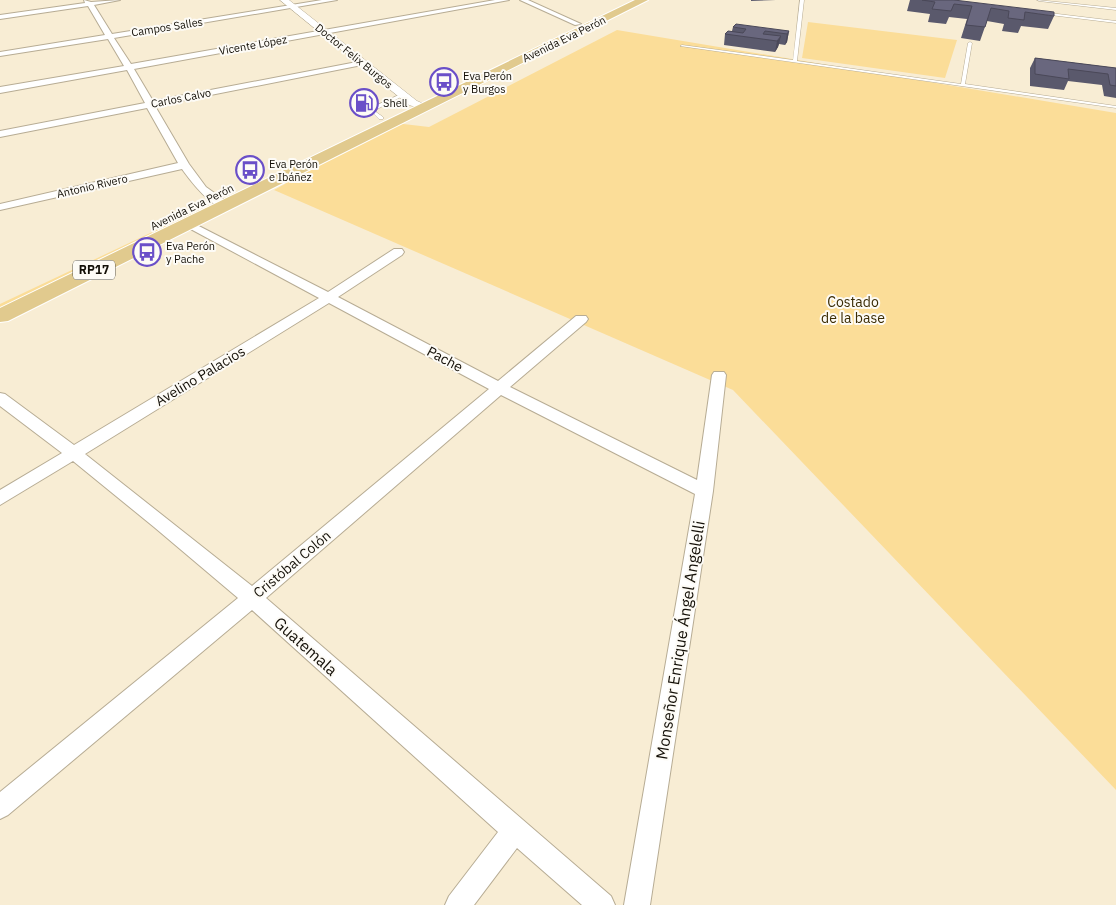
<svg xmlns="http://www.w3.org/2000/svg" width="1116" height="905" viewBox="0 0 1116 905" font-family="'IBM Plex Sans',sans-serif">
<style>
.green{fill:#fbdd98}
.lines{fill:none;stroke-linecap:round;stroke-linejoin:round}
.service-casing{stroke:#b7ac94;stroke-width:1}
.minor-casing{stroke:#b7ac94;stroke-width:2}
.tertiary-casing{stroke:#b7ac94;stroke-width:1}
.primary-casing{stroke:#fff;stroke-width:2}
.service{fill:#fff;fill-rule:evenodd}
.minor{fill:#fff;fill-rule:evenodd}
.tertiary{fill:#fff;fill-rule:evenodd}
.primary{fill:#e1ca8e;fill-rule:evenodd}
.wall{fill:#5a596c}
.shaded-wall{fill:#4a4858}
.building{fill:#69677e;stroke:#4a4858}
.labels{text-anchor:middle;stroke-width:4;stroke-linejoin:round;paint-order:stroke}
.far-street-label{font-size:11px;fill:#130f07;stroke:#fdfbf6}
.far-poi-label{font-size:11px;fill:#130f07;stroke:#fdfbf6;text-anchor:start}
.shield{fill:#fdfbf6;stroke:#59564f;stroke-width:1}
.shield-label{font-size:12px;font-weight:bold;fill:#130f07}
.park-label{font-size:14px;fill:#3a2b03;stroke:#fdfbf6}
.street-label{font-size:14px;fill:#130f07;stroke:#fdfbf6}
.near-street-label{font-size:16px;fill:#130f07;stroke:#fdfbf6}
</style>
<rect width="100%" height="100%" fill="#f8edd4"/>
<path class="green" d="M808,22L957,40L945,78L802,58Z
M617,30L1116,113V790L733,390L274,190L395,123L429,127Z
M199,210L202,212L0,308V304Z"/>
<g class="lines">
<defs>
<path id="service" d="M800,0H804L797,61L961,84L968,43L970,42L972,43L965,84L1116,106V108L680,46L682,45L793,60Z
M1037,0L1116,8V10L1039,1Z
M1041,12L1116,21V23L1042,14Z
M401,94L405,95L377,109L376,112L383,117V119H379L372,112L373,107Z"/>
<path id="minor" d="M84,0L91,2L120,0L94,5L112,34L322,0H337L114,38L131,64L495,0H509L134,69L153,101L362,61L366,63L362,65L155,106L189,164L206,187L230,204L231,206L230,208C213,212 190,180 182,169L0,210V204L178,163L147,108L0,137V131L145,103L127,70L0,93V87L124,66L108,39L0,56V52L105,35L88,6L0,19V15L85,3Z
M520,0H528L581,24L575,25Z
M189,221L328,292L394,249H402L404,252L402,255L338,297L498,381L576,316H586L588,319L586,322L510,387L697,480L712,375L714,372H724L726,375L713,491L650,905H624L695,494L501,395L266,598L611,896L615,905H582L517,848L474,905H445L449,896L498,832L252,610L8,815L0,819V792L238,598L154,527L73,461L0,505V490L62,453L0,406V393L5,394L74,445L319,298L185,226L183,224L185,222ZM329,303L489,389L252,586L85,454Z"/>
<path id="tertiary" d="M280,0H289L417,101L431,107L430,109L426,110L409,105Z"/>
<path id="primary" d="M635,0H648L8,321L0,322V308Z"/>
</defs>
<use href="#service" class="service-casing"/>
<use href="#minor" class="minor-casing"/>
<use href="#tertiary" class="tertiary-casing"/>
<use href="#primary" class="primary-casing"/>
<use href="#service" class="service"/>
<use href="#minor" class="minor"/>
<use href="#tertiary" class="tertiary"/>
<use href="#primary" class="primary"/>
</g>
<path class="wall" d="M751,0H776L751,1Z
M910,0H954L1054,16L1048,29L1021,26L1018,33L1002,31L1004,24L987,21L980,41L961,38L967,19L949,17L946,24L928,22L930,14L907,11Z
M733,27L789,31L787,42L785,45L779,44L778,47L775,52L724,45L725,34L732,31Z
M1035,58L1116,68V98L1104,96L1102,85L1068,81L1064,90L1030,86V68Z"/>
<path class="shaded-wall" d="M789,31L787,42L785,45L787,34Z
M781,36L778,47L775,52L777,41Z"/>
<path class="building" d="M922,0H954L1054,12V16L1025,12L1024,20L1008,18L1009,11L991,8L985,27L966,25L972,6L954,4L951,11L932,9L935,2Z
M736,24L789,31L787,34L765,31L763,34L781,36L777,41L725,34L728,31L743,33L746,29L733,27Z
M1035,58L1116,68V86L1110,85L1108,74L1068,69L1069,79L1035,74Z"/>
<defs>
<symbol id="bus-ring" viewBox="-11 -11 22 22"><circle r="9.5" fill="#fdfbf6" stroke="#6a4fc8" stroke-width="1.5"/><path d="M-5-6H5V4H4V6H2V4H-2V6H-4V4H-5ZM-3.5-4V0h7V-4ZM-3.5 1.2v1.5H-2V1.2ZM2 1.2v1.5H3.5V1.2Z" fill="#6a4fc8"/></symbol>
<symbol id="fuel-ring" viewBox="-11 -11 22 22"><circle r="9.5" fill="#fdfbf6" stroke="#6a4fc8" stroke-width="1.5"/><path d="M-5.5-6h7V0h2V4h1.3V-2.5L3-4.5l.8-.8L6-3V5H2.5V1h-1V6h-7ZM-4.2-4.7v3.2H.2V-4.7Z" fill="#6a4fc8"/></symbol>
</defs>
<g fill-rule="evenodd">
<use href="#bus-ring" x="428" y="66" width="32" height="32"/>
<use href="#fuel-ring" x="348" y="87" width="32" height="32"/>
<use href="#bus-ring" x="234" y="154" width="32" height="32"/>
<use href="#bus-ring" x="131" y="236" width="32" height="32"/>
</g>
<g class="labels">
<g class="far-street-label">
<text transform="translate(167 27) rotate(-9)" y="4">Campos Salles</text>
<text transform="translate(564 39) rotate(-26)" y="4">Avenida Eva Perón</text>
<text transform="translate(253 45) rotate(-10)" y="4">Vicente López</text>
<text transform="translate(354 56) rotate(39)" y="4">Doctor Felix Burgos</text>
<text transform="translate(181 98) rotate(-11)" y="4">Carlos Calvo</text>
<text transform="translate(92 186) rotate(-13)" y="4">Antonio Rivero</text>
<text transform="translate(192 207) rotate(-26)" y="4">Avenida Eva Perón</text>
</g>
<g class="far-poi-label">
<text x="463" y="80">Eva Perón<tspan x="463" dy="13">y Burgos</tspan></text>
<text x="383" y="107">Shell</text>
<text x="269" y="168">Eva Perón<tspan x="269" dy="13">e Ibáñez</tspan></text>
<text x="166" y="250">Eva Perón<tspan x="166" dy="13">y Pache</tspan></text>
</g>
<rect class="shield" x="73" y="260.5" width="42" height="19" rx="4"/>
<g class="shield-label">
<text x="94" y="274">RP17</text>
</g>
<g class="park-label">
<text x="853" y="307">Costado<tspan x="853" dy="16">de la base</tspan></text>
</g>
<g class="street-label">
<text transform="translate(445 359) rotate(28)" y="5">Pache</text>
<text transform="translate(200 376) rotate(-31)" y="5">Avelino Palacios</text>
<text transform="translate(292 564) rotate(-40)" y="5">Cristóbal Colón</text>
</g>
<g class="near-street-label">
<text transform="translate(680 640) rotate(-81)" y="6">Monseñor Enrique Ángel Angelelli</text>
<text transform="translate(306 646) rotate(42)" y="6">Guatemala</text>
</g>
</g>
</svg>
